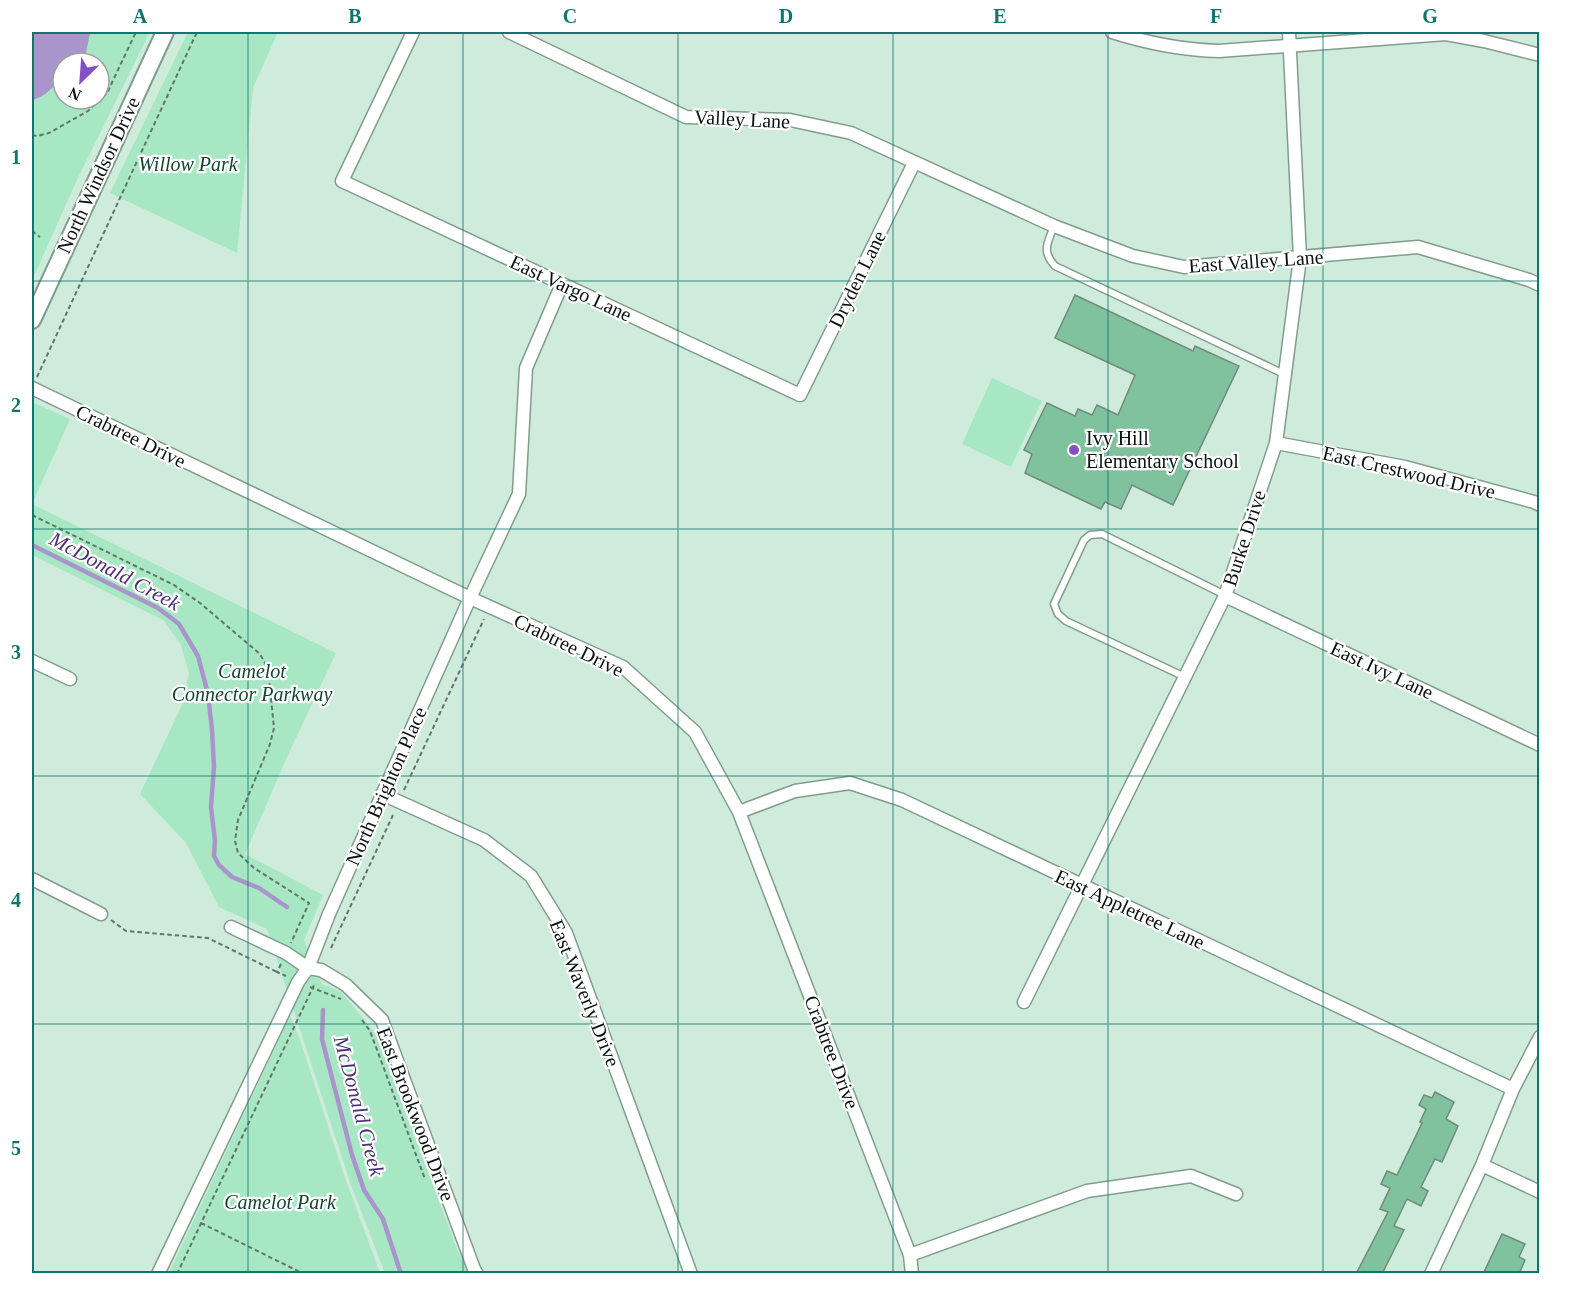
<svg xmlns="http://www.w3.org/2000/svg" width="1571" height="1305" viewBox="0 0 1571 1305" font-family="Georgia,serif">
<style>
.green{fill:#a7e7c3;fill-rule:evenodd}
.water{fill:#a995cc}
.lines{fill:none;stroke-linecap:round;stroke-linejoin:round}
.stream{stroke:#a995cc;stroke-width:4.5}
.building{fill:#80c19e;stroke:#718b7c;stroke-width:1.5}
.service-casing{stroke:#829d8d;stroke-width:9}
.minor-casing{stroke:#829d8d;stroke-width:15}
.secondary-casing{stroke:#829d8d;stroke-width:20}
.path{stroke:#63766c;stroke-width:2;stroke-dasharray:4.5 3;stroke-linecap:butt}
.service{stroke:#fff;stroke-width:6}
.minor{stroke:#fff;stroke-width:12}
.secondary{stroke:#fff;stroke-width:16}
.grid{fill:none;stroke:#0f766e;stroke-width:1.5;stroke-opacity:0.55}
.poi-dot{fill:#844ec6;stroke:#fff;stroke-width:2}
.labels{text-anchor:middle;stroke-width:4.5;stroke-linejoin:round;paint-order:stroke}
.street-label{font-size:20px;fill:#09130e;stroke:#fff}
.park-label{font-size:20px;font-style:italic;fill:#13462f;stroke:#fff}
.poi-label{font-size:20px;fill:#09130e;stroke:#fff;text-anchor:start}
.water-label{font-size:21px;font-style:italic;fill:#4f3175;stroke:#fff}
.neatline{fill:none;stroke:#0f766e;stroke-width:2}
.grid-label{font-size:20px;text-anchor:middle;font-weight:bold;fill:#0f766e}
</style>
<rect width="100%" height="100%" fill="#cfebdb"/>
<path class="green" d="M32,32H150L76,182L35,274L32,272ZM63,63H99V99H63Z
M188,32H278L253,88L237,253L110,193Z
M992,378L1042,401L1011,467L962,444Z
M32,402L70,419L32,504L336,653L287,757L245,854L323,895L304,940L322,984L341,992L376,1034L458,1252L469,1273H385L351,1185L267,929L219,907L186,843L140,794L182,705L189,673L181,645L163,620L32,555Z
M290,1016L300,1040L344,1175L380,1273H169Z"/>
<path class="water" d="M32,32L90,33L84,63H63V79C51,87 46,97 32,100Z"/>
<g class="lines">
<path class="stream" d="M32,545L158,608L179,624L198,656L208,694L212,730L214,766L211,807L215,841L214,856L219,865L232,877L259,888L287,907
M323,1010L322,1039L352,1155L364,1190L383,1219L401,1274"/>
</g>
<path class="building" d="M1075,295L1193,351L1195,346L1239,366L1173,505L1132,485L1121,509L1105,502L1101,509L1025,473L1032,454L1024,450L1047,403L1075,416L1078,409L1092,415L1097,405L1118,415L1135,375L1055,338Z
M1435,1092L1454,1102L1446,1119L1458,1126L1442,1162L1435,1159L1421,1187L1428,1191L1421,1206L1407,1199L1394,1226L1404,1230L1382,1274H1356L1388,1212L1380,1209L1390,1188L1381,1184L1387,1171L1397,1175L1422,1123L1420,1122L1426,1109L1419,1105L1424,1095L1432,1098Z
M1502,1234L1525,1244L1519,1257L1525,1260L1519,1274H1483Z"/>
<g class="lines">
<defs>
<path id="service" d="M1054,226C1048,242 1041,251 1055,266L1284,374
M1185,677L1066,621L1058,614L1054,604L1084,540L1090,535L1102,534L1225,595"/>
<path id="minor" d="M413,32L342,181L800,395L914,163
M509,32L686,117L790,120L851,133L1054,226L1133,256L1184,267L1418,247L1529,280L1540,285
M1112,32C1147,43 1182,50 1219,51L1446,34L1484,41L1540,55
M32,388L470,598L623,667L695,732L739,812L910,1255L912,1274
M1276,443L1405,467L1534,502L1540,505
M1225,596L1540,745
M32,661L70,679
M382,794L484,840L531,876L566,933L691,1274
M739,812L795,791L850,783L902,800L1513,1089
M32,879L101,914
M231,927L286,953L308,968L321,970L346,985L382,1020L474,1269L477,1274
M1024,1002L1225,596L1276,443L1300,258L1289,32
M1482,1165L1540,1192
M910,1255L1087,1191L1191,1176L1236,1194
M158,1274L298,982L308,968L329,914L470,598L519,494L526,368L562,284
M1431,1274L1482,1165L1513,1089L1540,1037"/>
<path id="secondary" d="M32,320L165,32"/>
</defs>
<use href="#service" class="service-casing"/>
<use href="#minor" class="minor-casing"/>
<use href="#secondary" class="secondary-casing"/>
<path class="path" d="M32,135L37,136L49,133L88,111L107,93L136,32
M32,231L40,237
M37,377L197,32
M32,515L174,585L200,603L260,654L268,669L274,728L270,744L238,820L235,841L238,853L254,868L309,903L291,943
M404,790L484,619
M111,920L126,931L208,938L277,972
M331,948L393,815
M281,964L277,972L286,976
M310,987L341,999
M362,1020L370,1031L425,1179
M201,1223L304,1274
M177,1274L315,983"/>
<use href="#service" class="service"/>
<use href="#minor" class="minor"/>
<use href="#secondary" class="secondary"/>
</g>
<path class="grid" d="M248,32V1274M463,32V1274M678,32V1274M893,32V1274M1108,32V1274M1323,32V1274M32,281H1540M32,529H1540M32,776H1540M32,1024H1540"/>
<circle class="poi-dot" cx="1074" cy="450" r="6"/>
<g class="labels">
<g class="street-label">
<text transform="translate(742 119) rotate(3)" y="7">Valley Lane</text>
<text transform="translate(98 175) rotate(-65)" y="7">North Windsor Drive</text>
<text transform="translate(1256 261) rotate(-4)" y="7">East Valley Lane</text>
<text transform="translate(857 279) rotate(-64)" y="7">Dryden Lane</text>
<text transform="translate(571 288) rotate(25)" y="7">East Vargo Lane</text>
<text transform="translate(131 436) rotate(26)" y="7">Crabtree Drive</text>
<text transform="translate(1409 472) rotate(13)" y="7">East Crestwood Drive</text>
<text transform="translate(1244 538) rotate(-72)" y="7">Burke Drive</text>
<text transform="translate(569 645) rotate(26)" y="7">Crabtree Drive</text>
<text transform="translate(1382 670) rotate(25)" y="7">East Ivy Lane</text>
<text transform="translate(386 786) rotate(-66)" y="7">North Brighton Place</text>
<text transform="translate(1130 909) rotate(25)" y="7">East Appletree Lane</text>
<text transform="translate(585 993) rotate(68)" y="7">East Waverly Drive</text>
<text transform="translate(832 1052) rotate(69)" y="7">Crabtree Drive</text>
<text transform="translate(416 1114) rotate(69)" y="7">East Brookwood Drive</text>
</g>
<g class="park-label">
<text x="188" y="171">Willow Park</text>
<text x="252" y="678">Camelot<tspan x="252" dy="23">Connector Parkway</tspan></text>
<text x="280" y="1209">Camelot Park</text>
</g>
<g class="poi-label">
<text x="1086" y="445">Ivy Hill<tspan x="1086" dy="23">Elementary School</tspan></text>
</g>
<g class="water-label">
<text transform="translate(115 571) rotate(28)" y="7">McDonald Creek</text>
<text transform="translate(359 1106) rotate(75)" y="7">McDonald Creek</text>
</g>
</g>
<rect width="1571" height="1305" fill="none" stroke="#ffffff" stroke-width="66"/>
<g transform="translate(81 81) rotate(205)"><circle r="28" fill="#ffffff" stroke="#9da19f" stroke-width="1.5"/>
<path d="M0-4.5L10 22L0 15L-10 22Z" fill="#844ec6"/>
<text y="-9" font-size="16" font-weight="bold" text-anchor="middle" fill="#09130e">N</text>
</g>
<rect x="33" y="33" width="1505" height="1239" class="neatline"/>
<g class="grid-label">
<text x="140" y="23">A</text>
<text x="355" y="23">B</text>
<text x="570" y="23">C</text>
<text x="786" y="23">D</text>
<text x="1000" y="23">E</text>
<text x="1216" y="23">F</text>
<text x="1430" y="23">G</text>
<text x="16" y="164">1</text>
<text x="16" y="412">2</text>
<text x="16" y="659">3</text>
<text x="16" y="907">4</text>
<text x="16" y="1155">5</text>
</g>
</svg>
